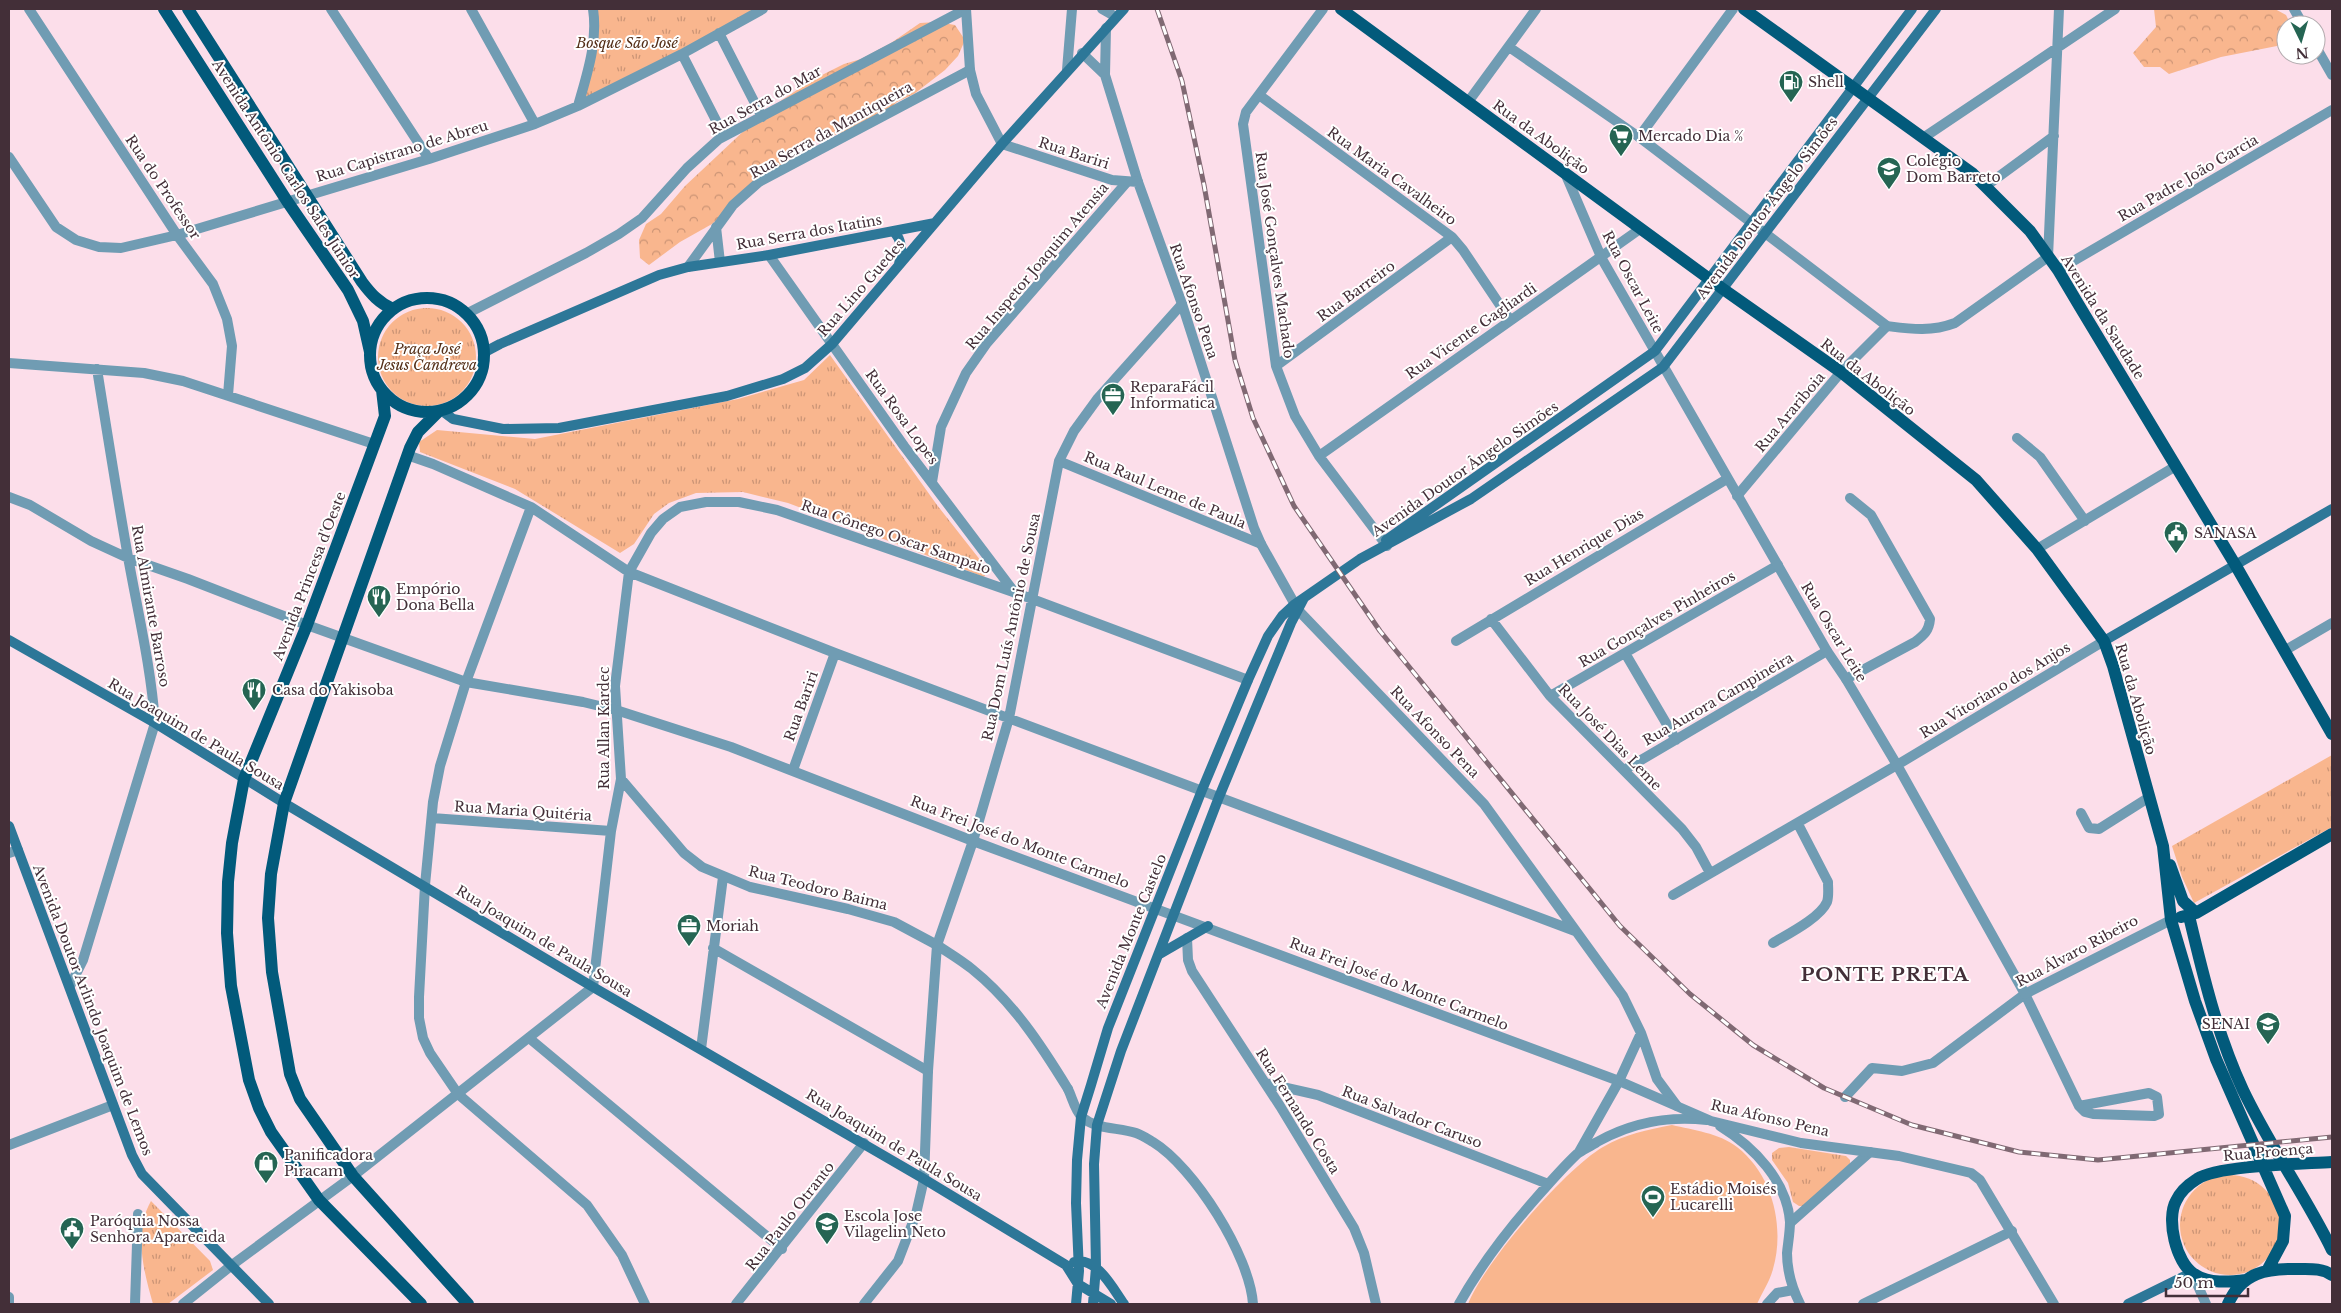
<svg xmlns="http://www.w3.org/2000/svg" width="2341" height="1313" viewBox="0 0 2341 1313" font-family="'Libre Baskerville',serif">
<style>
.grass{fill:#f9b68e}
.forest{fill:url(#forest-crowns)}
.park{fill:url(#park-tufts)}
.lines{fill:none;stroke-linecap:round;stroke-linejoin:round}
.minor{stroke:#709cb3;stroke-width:10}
.tertiary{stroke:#709cb3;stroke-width:10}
.secondary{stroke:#2d7798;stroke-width:10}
.primary{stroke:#025a7b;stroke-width:12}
.rail-casing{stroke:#806973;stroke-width:5}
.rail{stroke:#fff;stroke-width:3;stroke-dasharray:9;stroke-linecap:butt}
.labels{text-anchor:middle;stroke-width:4;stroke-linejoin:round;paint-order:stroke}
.park-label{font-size:14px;font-style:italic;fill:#542f18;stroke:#fff}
.poi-label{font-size:14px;fill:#432f38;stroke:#fff;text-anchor:start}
.street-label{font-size:14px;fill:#432f38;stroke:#fff}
.district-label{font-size:19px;font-weight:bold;letter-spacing:1px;fill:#432f38;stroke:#fff}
</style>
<defs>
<pattern id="forest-crowns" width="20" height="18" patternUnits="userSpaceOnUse" patternTransform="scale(1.25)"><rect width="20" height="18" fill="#f9b68e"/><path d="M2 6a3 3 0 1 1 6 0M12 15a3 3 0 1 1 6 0" fill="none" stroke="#cb9475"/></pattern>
<pattern id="park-tufts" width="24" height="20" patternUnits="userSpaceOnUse" patternTransform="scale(1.25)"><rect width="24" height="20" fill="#f9b68e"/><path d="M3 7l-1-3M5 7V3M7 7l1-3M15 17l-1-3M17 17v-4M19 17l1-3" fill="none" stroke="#cb9475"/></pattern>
</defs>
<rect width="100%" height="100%" fill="#fcdeea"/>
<path class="grass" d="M1672,1125C1693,1130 1719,1133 1737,1147C1773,1175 1785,1227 1773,1269C1770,1281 1762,1293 1757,1304H1468C1484,1263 1565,1169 1603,1147C1625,1134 1647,1130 1672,1125Z"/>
<path class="forest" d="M2154,9H2275L2286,15L2291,25H2286V40L2282,45L2221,57L2169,74L2160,67H2144L2133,53L2156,27Z
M937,22L955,25L965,40L958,56L945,70L914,94L897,102L885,114L851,130L814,141L799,149L712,224L680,242L649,265L640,258L639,240L646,224L661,214L685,186L749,126L782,100L812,80L844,64L861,59L891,43L920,23Z"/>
<path class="park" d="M593,9H763L578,106L589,66Z
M378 357a49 49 0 1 1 98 0a49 49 0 1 1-98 0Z
M830,355L937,505L988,570L984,577L788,503L743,492L696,493L669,503L654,514L634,544L620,553L515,489L420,452L419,442L437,430L535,439L738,399L804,380Z
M2332,755V827L2194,903L2182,877L2172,846Z
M1789,1147L1846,1156L1850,1160V1166L1806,1206H1799L1793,1202L1788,1183L1772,1160V1153L1779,1148Z
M2180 1225a50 50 0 1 1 100 0a50 50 0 1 1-100 0Z
M151,1201L210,1261L213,1270L168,1304H153C144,1272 133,1233 151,1201Z"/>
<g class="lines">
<path class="minor" d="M29,9L177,235L213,284L227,319L232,346L228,395
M331,9L429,159
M471,9L535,124
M1102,9L1116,17
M1323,9L1246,112L1243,124L1276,366L1295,416L1319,456L1387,546
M1106,28L1105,75L1138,182
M719,33L762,117
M1509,47L1639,137
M1082,53L1105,75
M682,54L724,136
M1067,70L1072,9
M1259,95L1452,237L1463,250L1510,320
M1468,102L1536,9
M578,106C587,74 598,42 593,9
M1923,138L2115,9
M9,157L56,227L76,240L99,247L121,248L177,235L429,159L535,124L578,106L682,54L763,9
M1986,186L2054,136
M716,227L720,262
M769,255L904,446L1015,593
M2048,257L2059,9
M688,267L733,205L759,182L970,70
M466,314L586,253L619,234L642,218L687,168L719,139L966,9
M9,363L144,373L183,381L374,444
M1276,366L1452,237
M2017,438L2040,457L2085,521
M407,455L433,464L531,507L629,572L835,653L1575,931
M1319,456L1640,229
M1059,461L1261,544
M932,482L941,427L966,373L987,343L1127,182
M1737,496L1841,372L1887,326
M9,497L30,505L91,541L128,558L188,579L307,625
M531,507L466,682L440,766L433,802L425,885L419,997V1018L423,1038L430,1053L458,1094L587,1205L622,1255L645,1304
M2037,549L2176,466
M1298,610L1484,804L1623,996L1641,1033L1657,1079L1677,1106
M1491,619L1550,696L1682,829L1696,847L1710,873
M1456,641L1727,479
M2284,651L2332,623
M1625,653L1676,740
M1846,679L1915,642C1924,635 1929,631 1930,619L1871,515L1850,498
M1550,696L1778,565
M793,770L835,653
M1624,770L1827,651
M621,779L684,853L702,867L750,887L848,909L894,922L937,945
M2081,813L2089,828L2099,829L2148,798
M432,818L611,831
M973,841L1009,718L1059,461L1074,431L1098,398L1182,304
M9,853L18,850
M1673,895L1897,765
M1187,938L1188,960L1192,971L1280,1106L1354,1228L1364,1253L1376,1304
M1773,943C1788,934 1820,918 1827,902C1829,896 1828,889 1828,882L1798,824
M713,948L928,1071
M70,986L83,960L93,927L155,723C151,667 138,613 128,557C117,495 107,432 97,369
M593,987L611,831L621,779L615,686L629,572L651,533L663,519L680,507L706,502H739L777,510L1016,593L1248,680
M529,1038L782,1249
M701,1049L723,877
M1265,1083L1318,1095L1548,1184
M1068,1089C1072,1097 1075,1111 1082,1117C1096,1130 1119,1127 1136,1133C1142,1135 1148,1139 1153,1142C1194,1167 1250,1256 1253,1304
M1845,1097L1872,1068L1902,1071L1933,1063L2025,994L2079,1106L2085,1112L2093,1114L2154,1116L2159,1114L2157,1097L2149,1093L2079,1106
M9,1145L113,1105
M1579,1152L1619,1081L1641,1033
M1790,1223L1870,1152
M2196,1276L2198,1286L2206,1304
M9,1297V1304
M135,1304L138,1214
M1459,1304C1479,1268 1503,1236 1530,1205C1545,1188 1560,1170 1577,1154C1583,1150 1591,1146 1597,1142C1632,1122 1667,1116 1707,1120
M1767,1304L1777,1293L1793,1290
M1863,1304L2012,1231"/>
<path class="tertiary" d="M966,9L970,70L976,94L1002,144L1112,180L1138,182L1182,304L1254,528L1261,544L1298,610
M1733,9L1639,137L1887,326C1911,329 1931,332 1955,323L2048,257
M2294,9L2303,25
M2316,47L2332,75
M1565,173L1602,259L1827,651L1846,679L1897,765L2025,994L2171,920
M2058,270L2332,110
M307,625L466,682L583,702L616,710L731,747L973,841L1619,1081L1711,1121L1801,1143L1899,1156L1971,1173L1980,1180L2054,1304
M1897,765L2104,641
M937,945C949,953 961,960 972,969C1013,1002 1041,1045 1068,1089
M1720,1126C1754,1147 1787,1181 1790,1222C1790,1232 1788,1243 1787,1253C1787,1271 1792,1288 1800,1304
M183,1304L232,1265L353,1176L593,987
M736,1304L864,1143
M864,1304L898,1261L916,1214L924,1179L928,1071L937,945L973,841"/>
<path class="secondary" d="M893,231C903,240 902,252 899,264
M483,353L500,344L659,275L688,267L769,255L935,223
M441,410L453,419L503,429L559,428L727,396L783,379L805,368L832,344L1002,144L1124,9
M1386,540L1655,351L1912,9
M9,640L155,723L284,803L593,987L924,1179L1066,1265L1078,1284L1111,1304
M2104,641L2332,509
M9,826L132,1155L142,1174L269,1304
M1158,955L1208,926
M1074,1262C1097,1256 1113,1289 1124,1304
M1076,1304L1079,1271L1076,1203L1077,1160L1081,1117L1091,1085L1108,1028L1202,790L1248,680L1268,636L1282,616L1295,604L1360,559L1471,499L1663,367L1936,9
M1093,1304L1096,1267L1094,1164L1097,1125L1121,1051L1219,797L1291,623L1304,598
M2128,1304L2191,1273"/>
<path class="primary" d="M164,9L287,201L348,290L363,321L370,352
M188,9L362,282C371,294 379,303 393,309
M1341,9L1723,289L1841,372L1976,480L2037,549L2104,641L2113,666L2163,846L2171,920L2195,1001L2216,1059L2285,1216L2283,1241L2268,1269
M1744,9L1972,173L2030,231L2058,270L2080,307L2236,566L2332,734
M370 355a57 57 0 1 1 114 0a57 57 0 1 1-114 0Z
M382,390L385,416L369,459L307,625L244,779L232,843L228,882L227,933L231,986L249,1080L259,1108L271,1132L319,1200L421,1304
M439,411L418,432L410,448L284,803L271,874L268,918L272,972L290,1074L300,1099L353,1176L468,1304
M2170,865L2183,901L2196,913
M2189,916C2203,975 2217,1034 2243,1090C2269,1145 2305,1195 2332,1250
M2181,917L2196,913L2332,834
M2246,1280C2230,1282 2208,1284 2194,1274C2176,1263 2166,1219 2176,1201C2180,1192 2189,1184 2197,1179C2218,1165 2302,1164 2332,1162
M2228,1304C2242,1272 2267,1268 2299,1269C2310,1269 2322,1268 2332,1275"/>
<defs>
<path id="rail" d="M1157,9L1182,81L1204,185L1235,360L1253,418L1294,506L1380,631L1620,926L1690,994L1753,1045L1824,1088L1912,1125L2019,1152L2098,1160L2332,1137"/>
</defs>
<use href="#rail" class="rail-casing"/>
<use href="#rail" class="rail"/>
</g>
<defs>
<symbol id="fuel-pin" viewBox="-11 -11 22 30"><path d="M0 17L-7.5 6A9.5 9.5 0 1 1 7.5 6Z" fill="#256553" stroke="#fff"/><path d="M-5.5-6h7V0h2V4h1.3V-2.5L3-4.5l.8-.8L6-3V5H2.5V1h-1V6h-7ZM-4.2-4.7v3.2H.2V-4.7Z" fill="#fff"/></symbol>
<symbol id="supermarket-pin" viewBox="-11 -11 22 30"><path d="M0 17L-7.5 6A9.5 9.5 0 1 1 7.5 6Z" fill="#256553" stroke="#fff"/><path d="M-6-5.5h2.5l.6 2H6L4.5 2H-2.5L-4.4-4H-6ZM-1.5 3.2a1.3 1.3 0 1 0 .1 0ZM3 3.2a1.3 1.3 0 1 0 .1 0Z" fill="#fff"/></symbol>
<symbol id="school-pin" viewBox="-11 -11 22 30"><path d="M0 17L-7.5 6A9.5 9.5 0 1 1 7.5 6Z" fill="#256553" stroke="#fff"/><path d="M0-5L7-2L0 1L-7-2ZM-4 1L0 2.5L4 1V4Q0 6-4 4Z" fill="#fff"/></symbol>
<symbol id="office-pin" viewBox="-11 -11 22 30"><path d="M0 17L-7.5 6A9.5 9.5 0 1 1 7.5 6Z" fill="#256553" stroke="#fff"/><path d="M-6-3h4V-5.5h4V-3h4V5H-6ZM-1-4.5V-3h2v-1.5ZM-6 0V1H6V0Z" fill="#fff"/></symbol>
<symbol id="civic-pin" viewBox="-11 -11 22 30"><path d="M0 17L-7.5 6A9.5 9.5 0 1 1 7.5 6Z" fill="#256553" stroke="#fff"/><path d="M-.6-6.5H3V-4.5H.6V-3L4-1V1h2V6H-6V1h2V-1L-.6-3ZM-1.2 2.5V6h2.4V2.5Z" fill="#fff"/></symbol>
<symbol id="restaurant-pin" viewBox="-11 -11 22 30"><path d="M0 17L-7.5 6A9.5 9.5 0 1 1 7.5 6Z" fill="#256553" stroke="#fff"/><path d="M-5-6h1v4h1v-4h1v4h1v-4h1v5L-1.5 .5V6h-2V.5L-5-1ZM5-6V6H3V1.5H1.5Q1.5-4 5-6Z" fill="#fff"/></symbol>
<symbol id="university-pin" viewBox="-11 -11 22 30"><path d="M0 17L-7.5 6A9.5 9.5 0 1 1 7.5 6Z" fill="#256553" stroke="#fff"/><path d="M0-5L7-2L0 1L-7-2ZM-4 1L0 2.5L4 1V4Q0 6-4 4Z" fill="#fff"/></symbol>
<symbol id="shop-pin" viewBox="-11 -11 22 30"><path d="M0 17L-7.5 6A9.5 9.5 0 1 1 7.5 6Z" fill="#256553" stroke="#fff"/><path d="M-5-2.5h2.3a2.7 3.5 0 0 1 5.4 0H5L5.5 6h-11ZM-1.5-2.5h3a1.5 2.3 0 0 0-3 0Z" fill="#fff"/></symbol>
<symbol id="stadium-pin" viewBox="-11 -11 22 30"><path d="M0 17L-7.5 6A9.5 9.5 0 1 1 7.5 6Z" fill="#256553" stroke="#fff"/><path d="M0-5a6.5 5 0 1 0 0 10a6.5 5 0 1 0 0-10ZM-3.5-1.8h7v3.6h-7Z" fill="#fff"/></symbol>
</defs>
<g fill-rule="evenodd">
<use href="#fuel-pin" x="1777" y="68" width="28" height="38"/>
<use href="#supermarket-pin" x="1607" y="122" width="28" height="38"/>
<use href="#school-pin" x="1875" y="155" width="28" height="38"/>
<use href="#office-pin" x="1099" y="381" width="28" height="38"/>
<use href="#civic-pin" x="2162" y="519" width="28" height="38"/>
<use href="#restaurant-pin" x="365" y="583" width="28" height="38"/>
<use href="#restaurant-pin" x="240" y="676" width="28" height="38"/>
<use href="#office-pin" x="675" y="912" width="28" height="38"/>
<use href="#university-pin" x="2254" y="1010" width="28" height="38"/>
<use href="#shop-pin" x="252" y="1149" width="28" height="38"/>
<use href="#stadium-pin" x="1639" y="1183" width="28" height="38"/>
<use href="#school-pin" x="813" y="1210" width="28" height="38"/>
<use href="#civic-pin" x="58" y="1215" width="28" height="38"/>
</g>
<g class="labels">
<g class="park-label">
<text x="627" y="48">Bosque São José</text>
<text x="427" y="354">Praça José<tspan x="427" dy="16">Jesus Candreva</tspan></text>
</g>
<g class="poi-label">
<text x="1808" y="87">Shell</text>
<text x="1638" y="141">Mercado Dia %</text>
<text x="1906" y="166">Colégio<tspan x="1906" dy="16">Dom Barreto</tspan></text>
<text x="1130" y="392">ReparaFácil<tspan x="1130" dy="16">Informatica</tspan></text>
<text x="2194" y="538">SANASA</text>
<text x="396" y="594">Empório<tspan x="396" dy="16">Dona Bella</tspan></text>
<text x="272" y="695">Casa do Yakisoba</text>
<text x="706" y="931">Moriah</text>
<text x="2250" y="1029" text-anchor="end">SENAI</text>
<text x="284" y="1160">Panificadora<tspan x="284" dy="16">Piracam</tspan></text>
<text x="1670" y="1194">Estádio Moisés<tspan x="1670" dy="16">Lucarelli</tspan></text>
<text x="844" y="1221">Escola Jose<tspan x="844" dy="16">Vilagelin Neto</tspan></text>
<text x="90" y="1226">Paróquia Nossa<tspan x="90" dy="16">Senhora Aparecida</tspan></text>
</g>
<g class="street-label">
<text transform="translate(765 100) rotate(-29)" y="5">Rua Serra do Mar</text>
<text transform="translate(831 130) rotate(-29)" y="5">Rua Serra da Mantiqueira</text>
<text transform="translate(1541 137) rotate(36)" y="5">Rua da Abolição</text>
<text transform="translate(402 151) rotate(-17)" y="5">Rua Capistrano de Abreu</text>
<text transform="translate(1074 153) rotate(18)" y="5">Rua Bariri</text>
<text transform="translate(286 169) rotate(57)" y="5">Avenida Antônio Carlos Sales Júnior</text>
<text transform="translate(1392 176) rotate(36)" y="5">Rua Maria Cavalheiro</text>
<text transform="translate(2188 178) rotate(-30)" y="5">Rua Padre João Garcia</text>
<text transform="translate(163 187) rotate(56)" y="5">Rua do Professor</text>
<text transform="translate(1767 208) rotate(-53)" y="5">Avenida Doutor Ângelo Simões</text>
<text transform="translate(809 232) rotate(-10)" y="5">Rua Serra dos Itatins</text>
<text transform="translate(1275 255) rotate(82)" y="5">Rua José Gonçalves Machado</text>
<text transform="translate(1037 266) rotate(-50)" y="5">Rua Inspetor Joaquim Atensia</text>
<text transform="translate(1633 282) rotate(62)" y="5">Rua Oscar Leite</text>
<text transform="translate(861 288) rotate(-49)" y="5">Rua Lino Guedes</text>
<text transform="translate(1356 291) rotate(-36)" y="5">Rua Barreiro</text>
<text transform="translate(1194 301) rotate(71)" y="5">Rua Afonso Pena</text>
<text transform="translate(2103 317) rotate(58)" y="5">Avenida da Saudade</text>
<text transform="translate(1471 331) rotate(-35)" y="5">Rua Vicente Gagliardi</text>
<text transform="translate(1868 377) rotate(38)" y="5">Rua da Abolição</text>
<text transform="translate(1790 412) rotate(-50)" y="5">Rua Arariboia</text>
<text transform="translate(902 417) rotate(54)" y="5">Rua Rosa Lopes</text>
<text transform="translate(1465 469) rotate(-35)" y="5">Avenida Doutor Ângelo Simões</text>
<text transform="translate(1165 490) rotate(23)" y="5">Rua Raul Leme de Paula</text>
<text transform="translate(896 537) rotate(19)" y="5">Rua Cônego Oscar Sampaio</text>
<text transform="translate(1584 547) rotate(-31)" y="5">Rua Henrique Dias</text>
<text transform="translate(309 576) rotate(-69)" y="5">Avenida Princesa d'Oeste</text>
<text transform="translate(151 606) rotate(80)" y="5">Rua Almirante Barroso</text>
<text transform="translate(1657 619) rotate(-30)" y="5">Rua Gonçalves Pinheiros</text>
<text transform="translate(1011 627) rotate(-78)" y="5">Rua Dom Luís Antônio de Sousa</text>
<text transform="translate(1834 632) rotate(59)" y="5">Rua Oscar Leite</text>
<text transform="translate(1995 690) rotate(-31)" y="5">Rua Vitoriano dos Anjos</text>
<text transform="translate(1718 699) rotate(-30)" y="5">Rua Aurora Campineira</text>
<text transform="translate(2136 699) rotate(74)" y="5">Rua da Abolição</text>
<text transform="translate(801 706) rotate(-70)" y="5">Rua Bariri</text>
<text transform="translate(604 728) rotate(-90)" y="5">Rua Allan Kardec</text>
<text transform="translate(1435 732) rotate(46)" y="5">Rua Afonso Pena</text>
<text transform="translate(196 734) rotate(31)" y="5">Rua Joaquim de Paula Sousa</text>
<text transform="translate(1610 737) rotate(46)" y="5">Rua José Dias Leme</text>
<text transform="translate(523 811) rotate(4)" y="5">Rua Maria Quitéria</text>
<text transform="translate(1020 842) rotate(21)" y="5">Rua Frei José do Monte Carmelo</text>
<text transform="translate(818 888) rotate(14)" y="5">Rua Teodoro Baima</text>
<text transform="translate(1131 931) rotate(-68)" y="5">Avenida Monte Castelo</text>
<text transform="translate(544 941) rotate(31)" y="5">Rua Joaquim de Paula Sousa</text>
<text transform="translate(2077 951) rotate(-28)" y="5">Rua Álvaro Ribeiro</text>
<text transform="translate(1399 984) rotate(21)" y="5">Rua Frei José do Monte Carmelo</text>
<text transform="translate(93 1010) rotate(69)" y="5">Avenida Doutor Arlindo Joaquim de Lemos</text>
<text transform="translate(1298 1111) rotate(58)" y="5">Rua Fernando Costa</text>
<text transform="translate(1412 1117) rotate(21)" y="5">Rua Salvador Caruso</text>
<text transform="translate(1770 1118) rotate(13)" y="5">Rua Afonso Pena</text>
<text transform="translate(894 1145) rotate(31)" y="5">Rua Joaquim de Paula Sousa</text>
<text transform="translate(2268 1152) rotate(-5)" y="5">Rua Proença</text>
<text transform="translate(790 1216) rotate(-52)" y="5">Rua Paulo Otranto</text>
</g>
<g class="district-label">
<text x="1885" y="981">PONTE PRETA</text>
</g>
</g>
<rect width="2341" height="1313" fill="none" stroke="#432f38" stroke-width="20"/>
<g transform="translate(2301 40) rotate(175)"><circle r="24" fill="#ffffff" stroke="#b4acaf"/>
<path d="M0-4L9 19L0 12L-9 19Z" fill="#256553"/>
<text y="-8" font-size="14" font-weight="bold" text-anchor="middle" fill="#432f38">N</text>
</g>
<path d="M2166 1288v8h82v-8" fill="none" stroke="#432f38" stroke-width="2.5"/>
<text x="2174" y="1288" font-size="15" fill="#432f38" stroke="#ffffff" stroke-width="4" paint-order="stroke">50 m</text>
</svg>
